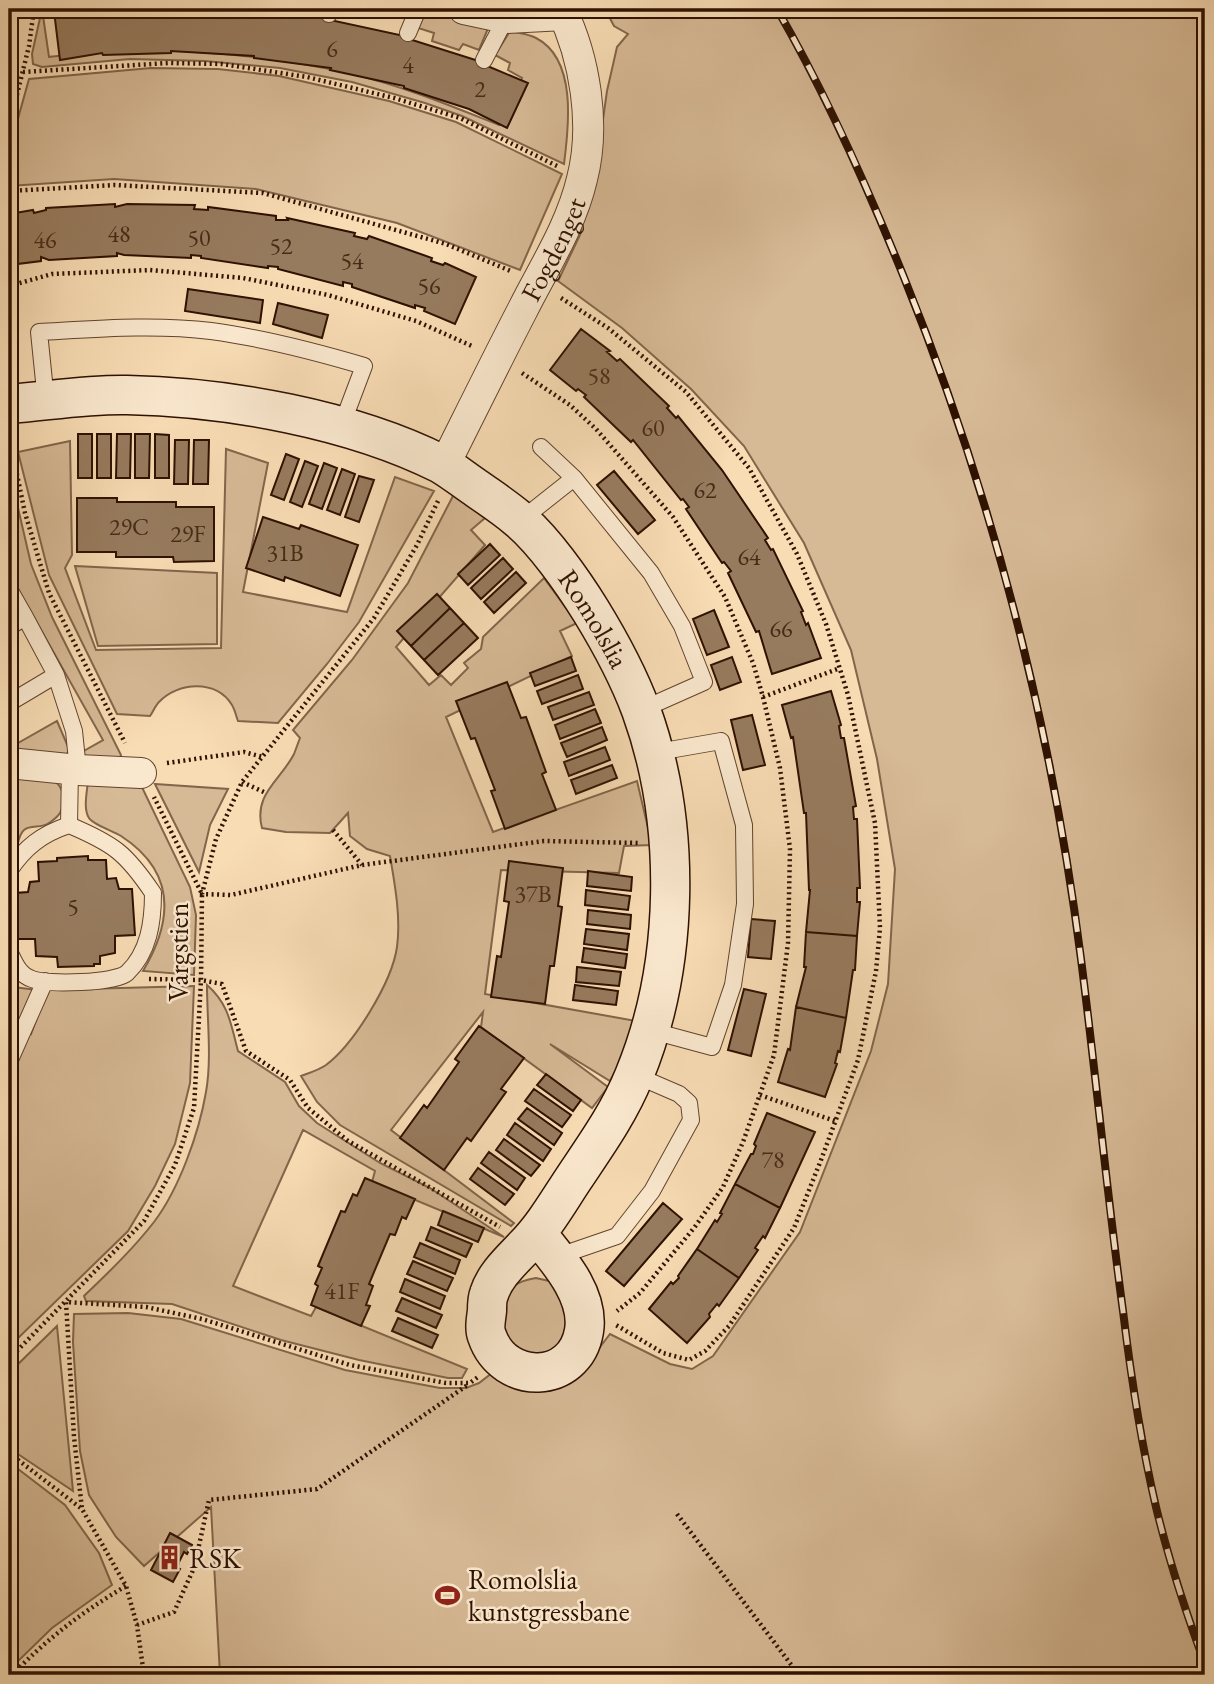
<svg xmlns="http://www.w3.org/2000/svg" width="1214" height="1684" viewBox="0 0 1214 1684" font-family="'EB Garamond',serif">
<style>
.green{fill:#d6b995;stroke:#82654a;stroke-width:2}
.building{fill:#977b5e;stroke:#2e1100;stroke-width:2}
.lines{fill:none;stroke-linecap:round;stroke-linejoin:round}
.lane-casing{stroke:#60442d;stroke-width:18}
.street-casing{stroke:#60442d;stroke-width:32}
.secondary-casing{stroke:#2e1100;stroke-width:41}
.path{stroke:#2e1100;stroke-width:4.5;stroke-dasharray:2 3.5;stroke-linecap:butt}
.lane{stroke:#fae8ce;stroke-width:16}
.street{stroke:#fae8ce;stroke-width:30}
.secondary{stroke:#fae8ce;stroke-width:38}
.rail-casing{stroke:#2e1100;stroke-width:8}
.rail{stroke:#fae8ce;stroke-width:5;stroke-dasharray:16;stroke-linecap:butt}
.labels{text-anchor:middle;stroke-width:5;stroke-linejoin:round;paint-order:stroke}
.number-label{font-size:24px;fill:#482c18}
.street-label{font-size:28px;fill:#2e1100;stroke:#fae8ce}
.poi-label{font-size:28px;fill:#2e1100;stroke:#fae8ce;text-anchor:start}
</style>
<rect width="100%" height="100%" fill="#f8dcb4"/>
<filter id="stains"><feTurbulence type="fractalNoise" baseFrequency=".00286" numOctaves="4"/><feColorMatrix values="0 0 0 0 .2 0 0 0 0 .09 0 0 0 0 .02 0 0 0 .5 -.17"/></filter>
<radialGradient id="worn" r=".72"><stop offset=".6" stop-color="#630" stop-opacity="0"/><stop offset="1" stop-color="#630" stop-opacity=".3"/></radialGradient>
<path class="green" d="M42,9L49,57C76,54 103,50 129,50C204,50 279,57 352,74C403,86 451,106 499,125L522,78L508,70L510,63L495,55L510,31C518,33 528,34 536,38C577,59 569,126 564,164L462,116L425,103L352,82L280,68L205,61L130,59L42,67L33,64L32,54Z
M605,9H1205V1675H220L211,1507L144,1566L116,1537L89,1495L80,1451L73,1342L74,1314L128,1313L181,1319L345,1370L440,1388H466L479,1383L492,1373L583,1369L610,1334L670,1364L692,1369L713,1356L800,1232L871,1051L888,984L895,869L877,759L851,650L804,543L744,446L691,389L622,328L558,281L580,235L595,176L607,91L617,47L628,34L614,26Z
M426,11L489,26L479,50L463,44L459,50L432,41L434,33L418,28Z
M151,68L218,69L279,76L389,101L456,122L562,174L520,270L397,223L256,189L114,179L9,186V151L29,79Z
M70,441L72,555L65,568L96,650L221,648L226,449L268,463L243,592L347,612L395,477L434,491L359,622L327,664L278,723L238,721C236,716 235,710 232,705C216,679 178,682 159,702C155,706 153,712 150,716L117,714L49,575L18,452Z
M9,469L31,564L52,617L121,755L119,761L87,758L82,752L103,740L9,573Z
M454,494L485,518L471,530L485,545L396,647L429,685L441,675L451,685L468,668L464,663L481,649L483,637L544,578L577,623L560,631L572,656L446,717L493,832L637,781L652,845L624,846L619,873L501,870L485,994L636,1021L626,1052L610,1081L550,1044L608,1087L592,1108L481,1027L483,1012L391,1130L514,1223L511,1226L340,1125L317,1102L301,1076C309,1073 319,1070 326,1065C354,1044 392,982 397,947C401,918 395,885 390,856L367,849L350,836L348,813L330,833L286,832L262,828C253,794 281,780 294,754C296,749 298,743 300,738L293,730L352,660L408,583Z
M75,566L217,573V644L98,646Z
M57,721L69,749L66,757L9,753V730L18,743Z
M9,772C30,775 65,772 63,801C63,812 58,817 49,823C41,829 31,824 24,830C19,834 18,844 16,850L9,854Z
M88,781H139L190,887L196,915L194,975L143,971C174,919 175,871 121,836C113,831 92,824 89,818C83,809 87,792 88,781Z
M155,784L228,789L210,825L199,872Z
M9,981L13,987L38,990L19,1031L31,1034L47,990L194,986L190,1083L175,1144L155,1186L128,1231L9,1347Z
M207,985C229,1004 231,1025 238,1051L285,1082L299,1106L317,1123L380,1163L430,1188L504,1237L372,1182L375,1171L303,1130L233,1286L311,1316L316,1307L467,1369L462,1378H448L359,1360L281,1340L172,1304L86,1301L84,1296C109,1272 133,1249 154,1222C179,1189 199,1133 206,1092C212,1058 207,1020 207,985Z
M536,1278L549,1281L560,1288L572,1325C551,1357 545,1359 509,1345L497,1308C509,1289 512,1282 536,1278Z
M57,1326L73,1491L9,1448V1373Z
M9,1462L65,1505L99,1553L112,1585L52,1628L9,1670Z"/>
<path class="building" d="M67,9H265L330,18V20L409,37V39L485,63V65L528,83L507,128L469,109L404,88V86L330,70L331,68L254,58V56L171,51V53L103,55L102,53L60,60L54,11Z
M115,204V207L127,204L195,205L194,209L208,210V207L276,216V220H288L287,218L355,233L354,236L367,239L369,236L432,258L431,261L443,265L445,263L476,277L455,324L424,311L425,308L415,305V308L352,287V284L343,282V286L278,269V267L268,266V268L201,258V256L191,255V258L124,255L117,253V256L49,260L41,257V261L9,265V214L33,210L34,213L46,210V208Z
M188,289L263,300L260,323L185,311Z
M278,303L328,315L322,338L273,324Z
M581,329L610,351L607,352L617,361L620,359L669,406L667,408L676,418L678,416L722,470L768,538L765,540L771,550L773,549L803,611L801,612L806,625L808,623L821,658L772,674L759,631L756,632L728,573L731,571L724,562L722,563L686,509L689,507L683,499L681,500L633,440L631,442L584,397L586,395L578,389L576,391L550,370Z
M78,434H92V478H78Z
M97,434H111V478H97Z
M117,434H131L130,478H116Z
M135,434H150L149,478H135Z
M155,434L169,435V478H155Z
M175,440H189L188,484H174Z
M194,440H209L208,484H193Z
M286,454L299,459L284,500L271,495Z
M305,461L318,466L302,507L290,502Z
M324,463L337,468L322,509L309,504Z
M342,469L355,474L340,515L327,510Z
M614,471L655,520L638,534L597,485Z
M359,476L374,480L359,522L345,517Z
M77,498H117V502H176V507H214V561L174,562L173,557H116V552H77Z
M263,517L299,529L301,525L358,545L340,596L285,577L284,581L246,568Z
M490,544L500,555L468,585L458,574Z
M503,558L513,569L481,599L471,588Z
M516,572L526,583L494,613L484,602Z
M437,594L450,608L411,646L397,631Z
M450,608L464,623L424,660L411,646Z
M714,610L729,647L707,655L693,619Z
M464,623L478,638L438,675L424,660Z
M571,657L576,671L535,686L530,673Z
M732,657L741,682L720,690L711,665Z
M578,675L583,689L542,704L537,691Z
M507,682L521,718L526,717L546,772L542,774L556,810L505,829L491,791L495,790L475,738L471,739L456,701Z
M831,691L841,725L839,726L841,738H844L856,806L853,807L854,819H857L860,888H857V902H860L857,936L806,932L810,890H809L806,813H804L793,737L791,738L782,705Z
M589,692L594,705L553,720L548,707Z
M595,709L601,723L560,739L555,725Z
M752,715L765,765L743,770L731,720Z
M602,727L607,740L567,757L561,743Z
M605,747L610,760L569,776L564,762Z
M612,765L617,778L576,794L571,780Z
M88,856V860H106L107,879L116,878L119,889H132L135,935L115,936V953L100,956V964H94V966L58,967L57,957L36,956L35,939H15V893L28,892L30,882L39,881L38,862L57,861V858Z
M509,861L563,868L558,906L562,907L554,966H550L545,1004L491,997L497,956L501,957L509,902L504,901Z
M588,871L632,877L631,891L587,886Z
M586,890L630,896L628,910L585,905Z
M588,910L631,915L630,929L587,924Z
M751,919L775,921L771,959L748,957Z
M586,929L629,934L627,950L584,944Z
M806,932L857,936L855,970H853L846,1018L796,1007L806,967H804Z
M584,948L627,954L625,968L582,962Z
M577,967L621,972L619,986L576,982Z
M575,985L618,991L616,1005L573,1000Z
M744,989L766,994L751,1056L728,1050Z
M796,1007L846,1018L840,1052L838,1051L835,1063L837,1064L825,1097L778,1082L788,1049L790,1050Z
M479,1026L524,1058L501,1089L506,1092L471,1141L467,1138L444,1170L400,1138L424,1105L427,1108L459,1062L455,1059Z
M546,1074L581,1100L573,1111L537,1085Z
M534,1089L571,1115L562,1127L525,1101Z
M527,1108L562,1133L554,1145L518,1119Z
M767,1113L815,1132L780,1208L735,1184L751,1154H753L756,1146L754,1144Z
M515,1123L551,1149L543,1161L507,1135Z
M504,1139L540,1165L531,1176L496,1150Z
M489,1152L525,1178L517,1190L481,1163Z
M478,1168L514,1194L505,1205L470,1179Z
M365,1178L415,1199L406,1219L402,1217L395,1235L390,1234L369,1284L373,1286L366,1305L370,1306L361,1326L311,1305L318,1286L315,1284L322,1268L318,1266L341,1211L345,1212L353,1194L357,1196Z
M735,1184L780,1208L765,1238L763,1236L755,1248L758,1250L739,1278L697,1249L715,1220L717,1222L722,1214L720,1213Z
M663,1203L682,1219L624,1286L606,1271Z
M443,1211L484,1228L478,1242L438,1225Z
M431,1227L472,1244L466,1257L426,1240Z
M420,1243L460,1260L455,1274L414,1257Z
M697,1249L739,1278L719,1306L717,1304L709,1314L710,1317L687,1343L649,1309L671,1282L673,1284L679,1278L678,1276Z
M413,1261L453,1278L447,1291L407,1274Z
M405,1279L445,1296L440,1309L400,1292Z
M402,1298L442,1315L436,1328L396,1311Z
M398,1318L438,1335L432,1348L392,1331Z
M170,1533L192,1545L187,1554L184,1552L179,1562L178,1568L180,1569L173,1582L151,1570Z"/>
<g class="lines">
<defs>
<path id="lane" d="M329,14L330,9
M408,33L418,9
M484,60L506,18
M46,401L39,332C95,329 154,324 211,331C263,338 313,351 364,366L341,427
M541,447L574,478L651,573L682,626L704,682L641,710
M521,520L574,478
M9,589L25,617L9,627
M56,675L74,731L78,770
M9,703L56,675L25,617
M69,825L70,769
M9,871C25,847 42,834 69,825C114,844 126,853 153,893C153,922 149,952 127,973C116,983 47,985 32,979C19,975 15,963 9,951
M649,1030L712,1047L733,985L745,904L744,825L721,741L652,753
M9,1062L45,981
M556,1257L617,1236L652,1191L691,1120L689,1103L679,1094L635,1075"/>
<g id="street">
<path d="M464,9L506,18L564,15"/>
<path id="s1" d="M444,466C470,414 496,361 523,309C544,267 571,226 582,179C596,125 585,58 561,9"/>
<path d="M9,763L78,770L141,773"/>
</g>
<g id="secondary">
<path id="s2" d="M9,404C48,401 88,394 127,395C228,397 351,419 441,464C453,471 464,480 476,488C490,498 504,507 517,518C543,539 573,582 591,611C610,642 628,675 641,710C682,823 680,965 634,1076C619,1113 596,1145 574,1178C558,1202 544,1227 524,1247C511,1261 495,1275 489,1294C487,1299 487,1307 487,1311C486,1319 484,1329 487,1336C504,1386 575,1385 584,1331C590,1295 558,1260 537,1234"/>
</g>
</defs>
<use href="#lane" class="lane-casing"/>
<use href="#street" class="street-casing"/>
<use href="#secondary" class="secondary-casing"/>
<path class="path" d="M23,72L168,63L222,64L307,77L394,98L460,118L557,166
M9,127L29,46L34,9
M9,191L115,185L263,193L446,244L513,272
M9,286L52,274L150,270L243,278L328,295L416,321L474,347
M561,298L608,328L686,392L749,468L797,554L826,624L848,695L875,823L880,928L876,971L858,1060L821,1160L794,1228L729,1326L705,1351L689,1360L663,1353L616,1325
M522,373L570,405L596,429L673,517L725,597L753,663L763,697L780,768L790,849L788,943L774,1055L743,1142L723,1187L694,1228L640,1293L617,1311
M9,436L25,513L49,593L125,743
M438,501L417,545L374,618L242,782L216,839L202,894L231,895L362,865L544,841L638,843
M763,697L840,668
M167,763L244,752L263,757
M242,782L266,793
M333,830L362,865
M149,979L201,980L222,984L246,1051L290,1080L308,1108L348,1141L500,1227
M760,1095L835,1121
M9,1359L144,1221L175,1165L194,1108L201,980L202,894L154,797
M9,1453L82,1509
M677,1514L799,1675
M137,1625L174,1612L194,1568L209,1500L317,1489L469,1384
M12,1675C48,1638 82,1612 126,1586
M144,1675L137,1625L126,1586L82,1509L74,1437L66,1302L146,1307L202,1319L350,1365L446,1383H470L478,1377"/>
<use href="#lane" class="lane"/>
<use href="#street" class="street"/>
<use href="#secondary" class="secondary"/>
<defs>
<path id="rail" d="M777,9C826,94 866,184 903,275C992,494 1051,724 1081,959C1096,1076 1107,1194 1123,1311C1131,1377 1141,1443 1156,1507C1169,1561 1186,1613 1205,1664"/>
</defs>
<use href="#rail" class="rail-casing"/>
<use href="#rail" class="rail"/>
</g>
<defs>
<symbol id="building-bare" viewBox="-9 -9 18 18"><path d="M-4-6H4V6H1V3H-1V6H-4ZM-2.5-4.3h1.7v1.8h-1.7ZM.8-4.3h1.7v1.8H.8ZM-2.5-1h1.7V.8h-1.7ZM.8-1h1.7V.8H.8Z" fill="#8f2418" stroke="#fae8ce" stroke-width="2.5" paint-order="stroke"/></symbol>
<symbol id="stadium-bare" viewBox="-9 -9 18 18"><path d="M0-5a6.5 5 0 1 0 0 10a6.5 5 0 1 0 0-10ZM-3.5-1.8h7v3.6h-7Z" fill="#8f2418" stroke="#fae8ce" stroke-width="2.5" paint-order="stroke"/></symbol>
</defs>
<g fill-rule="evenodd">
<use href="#building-bare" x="152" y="1540" width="35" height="35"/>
<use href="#stadium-bare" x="430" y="1578" width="35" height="35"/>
</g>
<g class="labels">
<g class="number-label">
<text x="332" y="57">6</text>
<text x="408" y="73">4</text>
<text x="480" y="97">2</text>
<text x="119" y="242">48</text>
<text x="199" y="246">50</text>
<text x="45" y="248">46</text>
<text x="281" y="254">52</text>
<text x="352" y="269">54</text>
<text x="429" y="294">56</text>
<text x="599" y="384">58</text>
<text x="653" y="436">60</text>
<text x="705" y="498">62</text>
<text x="129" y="535">29C</text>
<text x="188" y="542">29F</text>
<text x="285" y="561">31B</text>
<text x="749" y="565">64</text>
<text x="781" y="637">66</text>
<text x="533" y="902">37B</text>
<text x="73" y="915">5</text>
<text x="773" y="1168">78</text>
<text x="342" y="1299">41F</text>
</g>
<g class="street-label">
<text dy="10" stroke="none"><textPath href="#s1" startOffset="243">Fogdenget</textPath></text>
<text dy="10" stroke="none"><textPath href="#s2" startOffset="663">Romolslia</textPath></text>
<text transform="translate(178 952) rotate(-90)" y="10">Vargstien</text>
</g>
<g class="poi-label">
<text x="189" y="1568">RSK</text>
<text x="468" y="1589">Romolslia<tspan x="468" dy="32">kunstgressbane</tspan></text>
</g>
</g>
<rect width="1214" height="1684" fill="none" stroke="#f8dcb4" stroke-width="35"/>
<rect x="10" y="10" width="1193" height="1663" fill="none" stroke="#2e1100" stroke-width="3.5"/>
<rect x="18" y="18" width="1179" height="1649" fill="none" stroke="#2e1100" stroke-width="2"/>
<rect width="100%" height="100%" filter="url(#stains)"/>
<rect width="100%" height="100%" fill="url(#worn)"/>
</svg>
